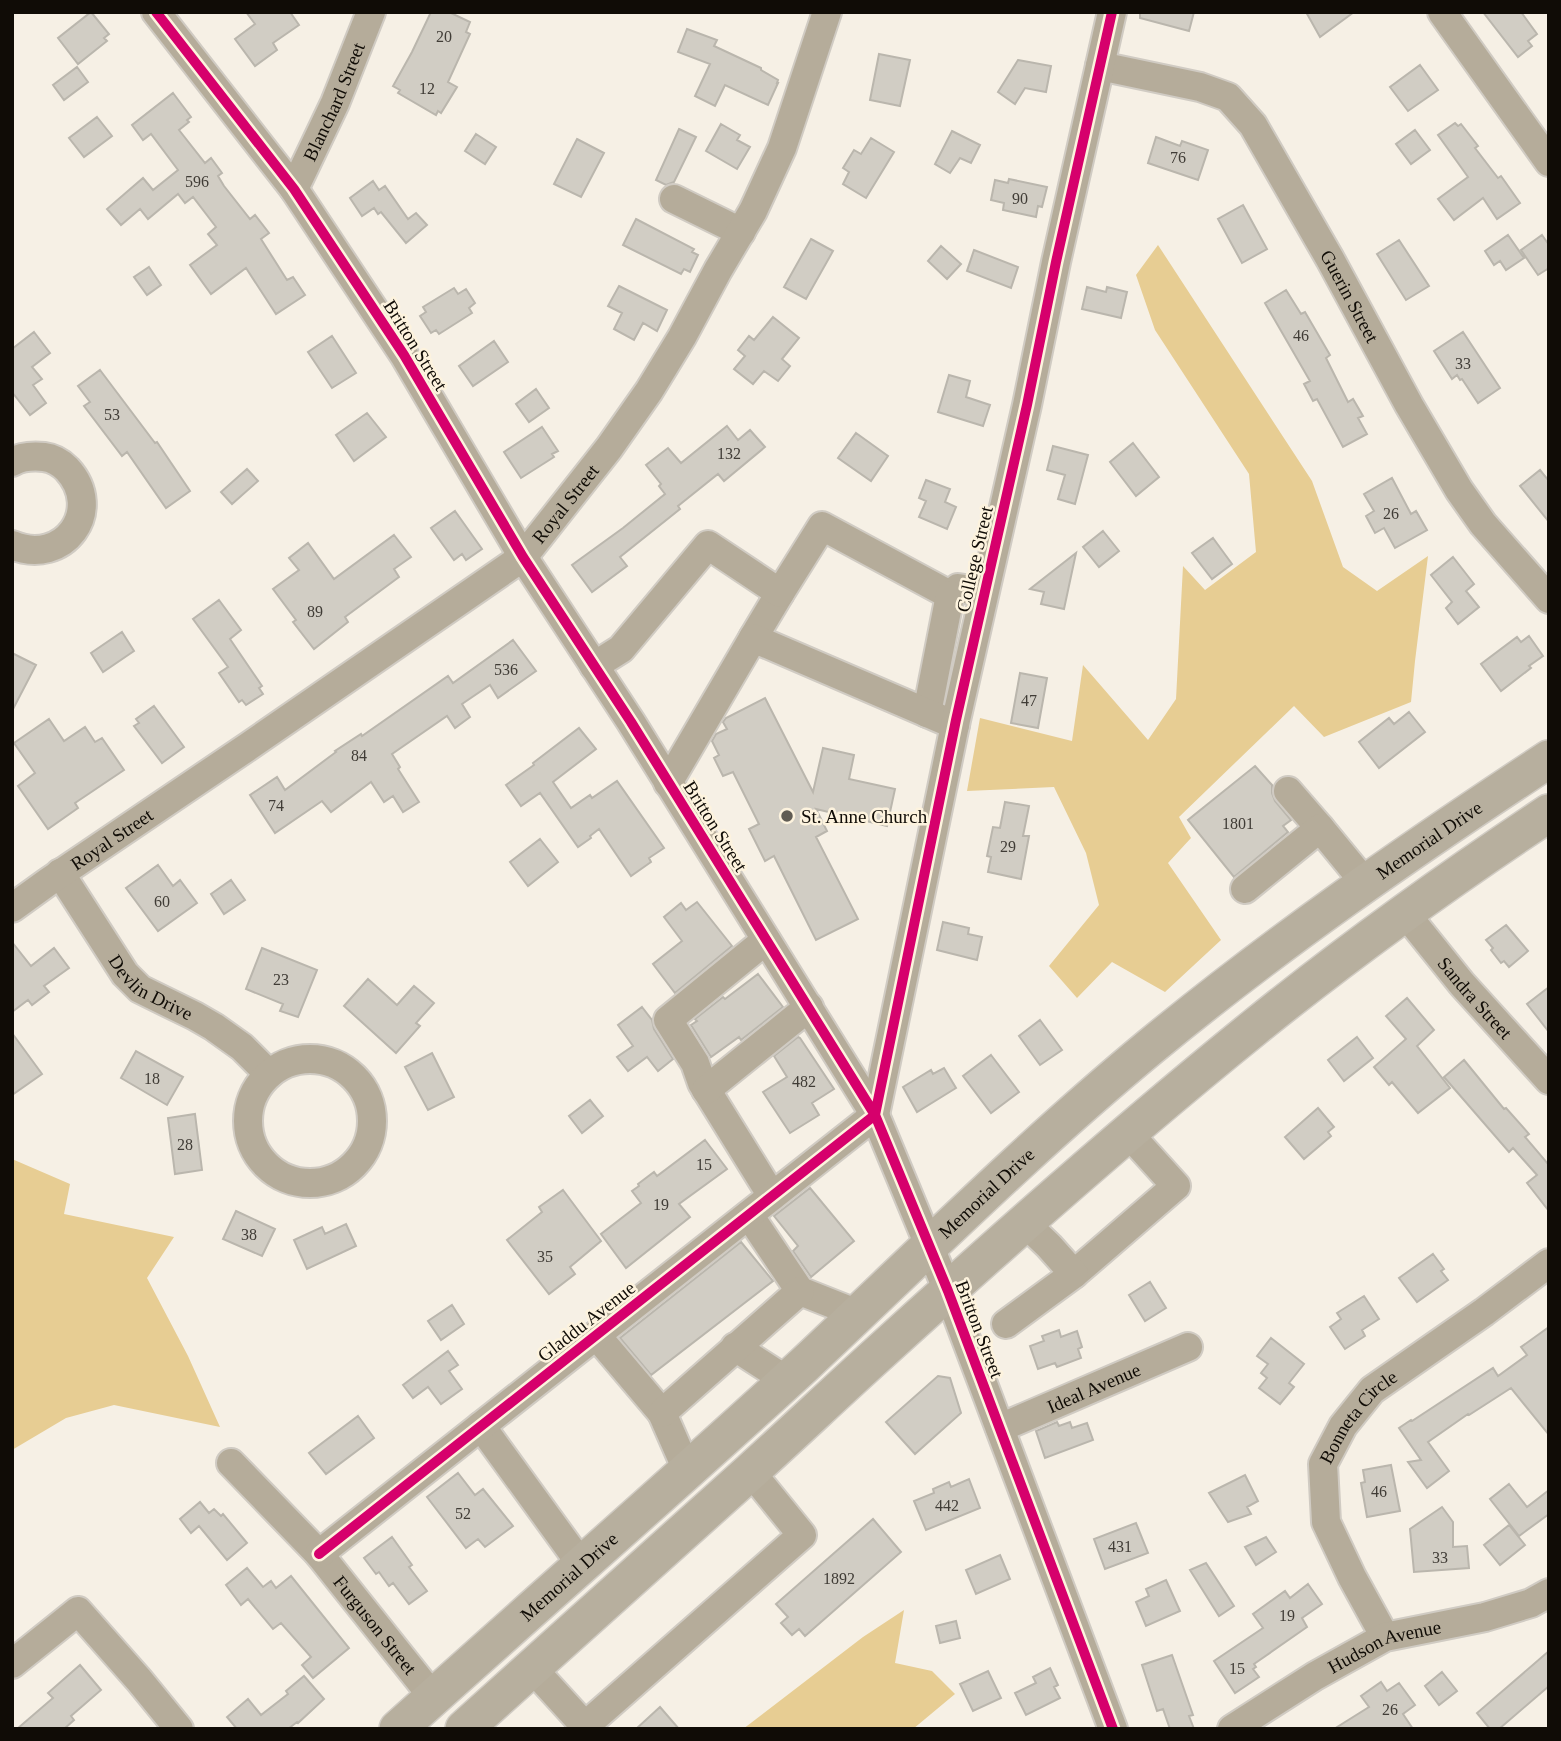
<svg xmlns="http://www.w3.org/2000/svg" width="1561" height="1741" viewBox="0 0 1561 1741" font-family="Georgia,serif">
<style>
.forest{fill:#e7cd93}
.building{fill:#d1cdc4;stroke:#bab6ad;stroke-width:2}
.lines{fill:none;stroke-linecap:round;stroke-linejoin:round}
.minor-casing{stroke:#d0cbc3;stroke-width:32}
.major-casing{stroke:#d0cbc3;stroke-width:40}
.minor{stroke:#b5ac9a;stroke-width:28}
.major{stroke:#b7af9e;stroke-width:37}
.cycleway-casing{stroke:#fdf3de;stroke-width:15}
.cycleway{stroke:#d6006c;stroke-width:10}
.poi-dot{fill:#605c54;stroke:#fdf3de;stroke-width:2.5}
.labels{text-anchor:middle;stroke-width:5;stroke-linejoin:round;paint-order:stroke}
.number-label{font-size:16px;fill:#403c36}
.street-label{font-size:19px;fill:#100c06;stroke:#fdf3de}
.poi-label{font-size:19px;fill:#100c06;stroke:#fdf3de;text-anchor:start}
</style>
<rect width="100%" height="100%" fill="#f6f0e5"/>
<path class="forest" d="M1158,245L1312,481L1343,567L1377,591L1428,556L1415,661L1411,702L1324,737L1294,706L1179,817L1191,838L1168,863L1221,940L1165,992L1112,962L1077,998L1049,966L1099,905L1086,853L1054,787L967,791L980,718L1072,741L1083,665L1148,740L1176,699L1183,566L1205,590L1256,552L1249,474L1155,330L1136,275Z
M12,1159L70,1184L64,1214L174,1237L147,1278L188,1356L220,1427L114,1405L66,1418L12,1450Z
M904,1610L895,1663L932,1671L955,1694L913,1729H743L863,1637Z"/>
<path class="building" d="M91,12L109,34L104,38L107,41L78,64L58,38Z
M246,12H290L299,25L273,43L277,50L255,66L235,39L255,24Z
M431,12H449L470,22L466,32L470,34L448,82L457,87L441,113L438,111L436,115L398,93L400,90L393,86L412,52Z
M1140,12H1194L1189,31L1140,18Z
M1306,12H1354L1320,37Z
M1483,12H1521L1537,34L1528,41L1532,46L1518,57Z
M687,29L717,40L714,46L761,68V70L778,80L777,83H778L768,105L725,85L715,106L695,96L710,64L678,52Z
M879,54L910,60L900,106L870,100Z
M1018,60L1051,66L1046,92L1025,88L1015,104L998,92Z
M1420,65L1438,90L1408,111L1390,87Z
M77,67L88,82L64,100L53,85Z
M173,93L191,117L187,120L189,122L179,130L205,163L211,158L222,173L218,176L224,186L250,219L255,215L269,233L261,239L287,280L293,277L305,295L276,314L246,268L211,294L190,265L217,245L208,234L216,227L193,197L185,203L178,194L148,219L140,209L121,225L107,209L143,178L153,190L178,170L151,134L143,140L132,125Z
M97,117L112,136L84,157L69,138Z
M1455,123L1458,126L1461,124L1478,146L1475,148L1498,178L1501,176L1520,203L1497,219L1483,198L1454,220L1438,199L1468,177L1438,135Z
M721,124L740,135L737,140L750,147L737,169L706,151Z
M679,129L696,137L674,182L666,185L656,180Z
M1415,130L1430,150L1411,164L1396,144Z
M952,131L980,145L971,163L960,158L950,173L935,164Z
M476,134L496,147L485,164L465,151Z
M1156,137L1180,146L1182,141L1208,150L1198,180L1148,163Z
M871,138L894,152L866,198L843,184L849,172L843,168L854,150L861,154Z
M577,139L604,153L581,197L554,184Z
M1009,179L1047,187L1042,207L1038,206L1036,217L1003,210L1004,203L991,200L995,180L1008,183Z
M373,181L379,190L385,186L408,219L416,213L427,225L406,243L381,212L378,214L374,208L362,216L350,198Z
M1243,205L1267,249L1242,263L1218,219Z
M636,219L694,249L692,252L698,255L690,272L684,269L681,274L623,245Z
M1508,235L1524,258L1506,270L1500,261L1494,265L1485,251Z
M1542,235L1549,245V268L1538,275L1521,250Z
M811,239L833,251L806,299L784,287Z
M1399,240L1429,286L1406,300L1377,254Z
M941,246L961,264L947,279L928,261Z
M974,250L1018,267L1011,288L967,271Z
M149,267L161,285L147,295L134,277Z
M619,286L667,310L657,331L643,323L634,340L614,329L622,313L608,306Z
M1087,287L1106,292L1107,287L1127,292L1121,318L1082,309Z
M454,288L458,294L466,289L475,303L469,308L472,313L439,334L436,330L431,333L420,316L426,312L423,307Z
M1286,290L1301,314L1305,312L1330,355L1326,358L1348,402L1353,399L1363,416L1358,418L1367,434L1343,447L1317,399L1313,401L1304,384L1310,381L1265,303Z
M773,317L799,338L782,359L790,366L778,381L764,371L753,384L734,369L745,356L738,350L749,336L754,340Z
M34,332L50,353L32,367L42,379L33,385L46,403L30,415L12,392V349Z
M1463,332L1500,388L1478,403L1462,379L1460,380L1457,375L1452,379L1434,351Z
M332,336L356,373L332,388L308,352Z
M494,341L508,362L473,386L459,366Z
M100,370L155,443L157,442L190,491L166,508L127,452L122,456L84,406L90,402L78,386Z
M949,375L970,381L966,397L990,405L983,426L938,412Z
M536,389L549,408L529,422L516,404Z
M367,413L386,437L354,461L336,435Z
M727,426L738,440L750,430L765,447L724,481L718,474L678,506L680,509L620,557L627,566L592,592L572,565L623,528L665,494L659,486L661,484L646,465L668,448L681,463Z
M542,427L558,451L552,454L554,457L521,478L504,452Z
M856,433L888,456L871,481L838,458Z
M1133,443L1159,477L1136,496L1110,462Z
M1053,446L1088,455L1075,504L1058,499L1065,475L1047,470Z
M247,469L258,481L232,504L221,492Z
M1540,470L1549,481V522L1520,486Z
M1392,478L1411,514L1416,511L1427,530L1395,548L1384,528L1375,533L1366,516L1374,511L1364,494Z
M926,480L950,489L945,502L956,507L947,529L919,517L926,501L919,498Z
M455,511L482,549L466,560L462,554L454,560L431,528Z
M1103,531L1119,551L1099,567L1083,547Z
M394,535L411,557L394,569L399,577L345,617L348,622L314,649L293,622L296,620L273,589L299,570L289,558L308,543L334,579Z
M1213,538L1232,564L1212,579L1192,553Z
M1076,553L1064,609L1041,604L1044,592L1030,589Z
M1453,557L1474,584L1466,591L1479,607L1458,624L1446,608L1452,602L1431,575Z
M219,600L241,630L230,639L262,686L259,688L263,694L246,705L242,700L239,702L219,673L228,667L193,619Z
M122,632L134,651L103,672L91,653Z
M1529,636L1543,656L1529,666L1531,668L1501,691L1481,664L1517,637L1521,642Z
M513,640L536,671L498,698L490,685L462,704L470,717L455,728L447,716L392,754L400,767L398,769L419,802L403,812L393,796L384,802L371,782L331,812L322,801L275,833L250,795L277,777L285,790L336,752L335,751L361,734L362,736L448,676L453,683Z
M12,653L36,665L12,711Z
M1020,673L1047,678L1038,728L1011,723Z
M765,698L813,792L823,748L854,755L849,779L895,789L887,826L816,809L827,831L816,837L858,919L816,940L774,856L765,861L749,829L759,824L733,772L723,776L714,758L719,755L712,741L716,734L727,729L723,722L726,718Z
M154,706L184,747L162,763L134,726L139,723L136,719Z
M1409,712L1425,732L1379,768L1359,742L1389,718L1394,724Z
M49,719L64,741L85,727L95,742L102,738L124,770L75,803L78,808L48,829L18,786L35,773L14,743Z
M579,728L596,749L553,782L571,808L590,795L592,798L617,781L664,848L649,858L651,862L631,876L599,829L590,836L591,838L578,847L540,793L521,806L506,785L534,765L533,763Z
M1255,766L1272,785V793L1275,801L1291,820L1283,826L1288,832L1234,877L1188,820Z
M1005,802L1029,806L1023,836H1029L1021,879L988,872L991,857L987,856L993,827L1000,828Z
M540,839L558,862L528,886L510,862Z
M158,865L173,886L180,880L197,903L158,931L126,888Z
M231,880L245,900L224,914L211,894Z
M697,902L732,946L675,993L653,964L682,941L664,917L681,903L686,910Z
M943,922L969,928L968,934L982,937L977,960L937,950Z
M1506,925L1528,951L1509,967L1504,961L1501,963L1491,950L1493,948L1486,940Z
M12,942L31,966L54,948L69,968L44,986L49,992L32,1005L28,1000L12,1012Z
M262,948L317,970L298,1017L280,1011L283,1004L246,989Z
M758,974L783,1007L741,1040L739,1037L711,1057L691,1025L697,1021L695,1019L723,997L725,999Z
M368,979L397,1005L414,986L434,1003L416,1023L420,1026L396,1053L344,1006Z
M1549,987V1032L1527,1004Z
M1407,998L1434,1030L1417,1046L1450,1088L1418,1113L1392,1082L1389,1085L1374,1067L1406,1039L1386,1016Z
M642,1007L652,1020L654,1029L673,1059L658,1071L647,1057L628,1071L617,1057L633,1046L618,1025Z
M1040,1020L1062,1050L1040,1065L1019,1036Z
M12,1033L42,1074L12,1095Z
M798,1037L800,1038L834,1089L812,1103L819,1115L790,1133L763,1092L787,1077L774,1056Z
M1357,1037L1373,1058L1344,1081L1328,1060Z
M136,1051L183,1077L167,1105L121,1078Z
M432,1053L454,1097L428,1110L405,1067Z
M991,1055L1019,1092L991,1113L963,1076Z
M1464,1060L1504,1109L1506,1108L1529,1134L1525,1137L1549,1165V1211L1527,1183L1537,1175L1513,1148L1509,1152L1444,1077Z
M944,1068L956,1088L917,1112L903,1087L931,1070L933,1074Z
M590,1100L603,1116L582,1133L569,1116Z
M1318,1108L1334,1127L1328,1132L1331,1136L1304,1159L1285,1137Z
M195,1114L202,1170L175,1174L168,1118Z
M705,1140L727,1169L679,1204L690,1217L626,1268L601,1234L641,1203L632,1191L639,1186L638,1184L654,1172L657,1176Z
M810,1188L854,1241L811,1277L793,1251L798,1246L774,1216Z
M563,1190L601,1241L570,1267L575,1274L549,1294L507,1240L542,1212L539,1207Z
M236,1211L275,1229L262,1256L223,1239Z
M346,1224L356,1246L307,1269L294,1240L322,1227L325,1234Z
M741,1242L773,1281L651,1375L620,1338Z
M1433,1254L1444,1269L1441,1271L1448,1280L1417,1302L1399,1278Z
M1150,1282L1166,1308L1145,1321L1129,1295Z
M1364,1296L1379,1319L1362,1330L1365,1336L1345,1349L1330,1327L1341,1319L1337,1313Z
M452,1305L464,1324L441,1340L428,1321Z
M1549,1327V1435L1511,1388L1469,1415L1468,1414L1428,1442L1449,1471L1427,1488L1408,1462L1421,1460L1399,1428L1411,1420L1412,1421L1493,1368L1498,1376L1527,1355L1521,1347Z
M1059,1330L1061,1337L1077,1331L1082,1347L1078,1349L1081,1358L1057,1367L1055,1363L1038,1369L1030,1346L1044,1341L1042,1336Z
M1271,1338L1304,1364L1289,1383L1294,1387L1280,1404L1259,1388L1267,1378L1261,1373L1268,1364L1257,1356Z
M448,1351L458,1365L449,1371L462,1389L441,1404L428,1387L413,1398L403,1385Z
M938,1376L950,1378L961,1413L915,1454L886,1422Z
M358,1416L374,1438L326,1474L309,1453Z
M1057,1422L1059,1426L1070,1422L1072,1428L1087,1423L1093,1440L1045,1458L1036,1431Z
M1391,1465L1400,1511L1367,1517L1361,1483L1365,1482L1363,1470Z
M458,1473L475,1495L483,1489L513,1526L485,1547L478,1539L466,1548L427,1497Z
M1245,1475L1258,1501L1247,1507L1251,1514L1228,1522L1209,1493Z
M969,1479L980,1508L926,1530L914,1501L934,1493L933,1489L949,1482L951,1487Z
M1509,1484L1527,1507L1549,1490V1514L1519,1536L1490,1499Z
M200,1502L209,1513L214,1509L221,1516L223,1514L247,1543L227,1560L199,1526L191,1533L180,1519Z
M1442,1507L1453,1522V1547L1467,1546L1469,1568L1414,1572L1410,1529Z
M873,1519L901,1552L805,1636L799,1629L792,1635L781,1623L788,1617L776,1604Z
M1136,1523L1148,1553L1105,1569L1094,1539Z
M1509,1525L1525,1545L1500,1565L1484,1545Z
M392,1537L412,1565L409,1567L427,1591L409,1604L393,1583L389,1586L379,1572L376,1574L364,1558Z
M1266,1537L1276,1552L1256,1565L1245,1547Z
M1000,1555L1010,1579L976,1594L966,1570Z
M1206,1563L1234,1606L1219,1616L1190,1570Z
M247,1568L263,1587L271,1581L276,1588L291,1576L349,1648L313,1678L302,1665L311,1657L281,1623L273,1629L248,1599L241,1605L226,1585Z
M1166,1580L1180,1611L1146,1626L1136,1602L1149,1596L1146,1589Z
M1308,1584L1322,1604L1302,1618L1307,1627L1254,1664L1256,1667L1253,1669L1259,1677L1235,1693L1214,1661L1263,1628L1253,1614L1285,1591L1290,1598Z
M956,1621L960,1638L940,1643L936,1626Z
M1549,1651V1686L1499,1729H1490L1477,1713Z
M1172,1655L1193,1715L1189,1716L1194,1729H1170L1163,1709L1157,1711L1142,1665Z
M80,1665L101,1690L71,1716L74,1720L64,1729H17L53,1698L48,1693Z
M1050,1668L1058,1685L1054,1687L1060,1698L1026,1715L1015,1693L1036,1683L1033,1677Z
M988,1671L1001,1698L973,1711L960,1684Z
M1442,1672L1457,1691L1439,1705L1425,1686Z
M304,1676L324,1699L298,1723L297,1722L288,1729H237L227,1717L248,1699L261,1715L288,1694L286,1691Z
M1381,1682L1387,1691L1399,1683L1415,1705L1403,1714L1413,1729H1334L1369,1707L1361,1696Z
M660,1707L679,1729H636Z"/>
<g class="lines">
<defs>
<g id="minor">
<path d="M156,12L294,189L404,355L523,557L631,722L875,1115L948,1291L1113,1729"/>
<path d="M1442,12L1549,162"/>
<path id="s1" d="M1100,66L1200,87L1228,97L1253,125L1330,259L1409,405L1459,490L1483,524L1549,599"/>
<path id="s2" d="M294,189L335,103L371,12"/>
<path d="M674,199L741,232"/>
<path d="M12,462C22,456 33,456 44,457C52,458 61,463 67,469C105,510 64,567 12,545"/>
<path d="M753,638L780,593"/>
<path d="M594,666L621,649L708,545L780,593L822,526L950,595L958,588L984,592"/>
<path d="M927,713L950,595"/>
<path d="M668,783L753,638L955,725"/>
<path d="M1288,791L1320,828"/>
<path id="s3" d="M60,873L125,974L140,989L195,1016L214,1027L242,1047L269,1074"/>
<path d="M1245,889L1320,828L1366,884"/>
<path id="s4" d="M12,908L48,882L249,746L523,557L609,448L649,391L682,337L718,270L753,211L782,148L827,12"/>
<path id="s5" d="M1405,913L1462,984L1549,1080"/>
<path d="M766,940L668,1020L695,1063L702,1083L772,1196"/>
<circle cx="310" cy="1121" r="62"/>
<path d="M706,1090L809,1007"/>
<path d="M749,1215L800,1291L858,1314"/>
<path d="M1074,1274L1176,1186L1128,1133"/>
<path d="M1006,1324L1074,1274L1049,1246L1025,1223"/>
<path d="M596,1335L662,1413L687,1470"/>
<path d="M735,1347L786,1380"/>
<path d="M662,1413L800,1291"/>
<path d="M481,1426L581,1564"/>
<path id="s6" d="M1000,1428L1188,1347"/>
<path id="s7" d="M231,1463L319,1554L433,1697"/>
<path d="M319,1554L875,1115L956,720L1027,405L1056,262L1112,12"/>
<path id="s8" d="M1385,1637L1352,1577L1326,1522L1323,1464L1343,1426L1372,1390L1484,1312L1549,1263"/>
<path d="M12,1664L78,1611L139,1680L179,1729"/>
<path d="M532,1668L585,1726L802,1535L750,1471"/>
<path id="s9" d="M1232,1729L1315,1676L1385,1637L1485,1617L1531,1603L1549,1593"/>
</g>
<g id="major">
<path id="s10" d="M398,1729C533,1607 670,1488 804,1365C918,1258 1029,1147 1150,1047C1276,943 1412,849 1549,759"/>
<path d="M464,1729C559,1643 655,1557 751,1471C793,1433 835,1393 877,1355C1000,1243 1125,1132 1255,1027C1349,951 1448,880 1549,813"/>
</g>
</defs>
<use href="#minor" class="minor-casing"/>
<use href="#major" class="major-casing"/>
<use href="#minor" class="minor"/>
<use href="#major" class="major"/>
<defs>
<path id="cycleway" d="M156,12L294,189L404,355L523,557L631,722L875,1115L948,1291L1113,1729
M319,1554L875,1115L956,720L1027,405L1056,262L1112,12"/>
</defs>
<use href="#cycleway" class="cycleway-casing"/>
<use href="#cycleway" class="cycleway"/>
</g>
<circle class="poi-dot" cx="787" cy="816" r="7"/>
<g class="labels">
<g class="number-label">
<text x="444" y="42">20</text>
<text x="427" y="94">12</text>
<text x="1178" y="163">76</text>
<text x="197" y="187">596</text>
<text x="1020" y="204">90</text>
<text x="1301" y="341">46</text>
<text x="1463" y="369">33</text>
<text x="112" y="420">53</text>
<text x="729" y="459">132</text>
<text x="1391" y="519">26</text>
<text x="315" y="617">89</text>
<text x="506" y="675">536</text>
<text x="1029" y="706">47</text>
<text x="359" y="761">84</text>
<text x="276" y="811">74</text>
<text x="1238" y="829">1801</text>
<text x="1008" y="852">29</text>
<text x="162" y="907">60</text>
<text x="281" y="985">23</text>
<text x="152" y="1084">18</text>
<text x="804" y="1087">482</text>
<text x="185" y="1150">28</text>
<text x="704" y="1170">15</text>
<text x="661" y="1210">19</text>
<text x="249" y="1240">38</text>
<text x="545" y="1262">35</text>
<text x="1379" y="1497">46</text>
<text x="947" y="1511">442</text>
<text x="463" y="1519">52</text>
<text x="1120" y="1552">431</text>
<text x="1440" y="1563">33</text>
<text x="839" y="1584">1892</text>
<text x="1287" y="1621">19</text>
<text x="1237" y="1674">15</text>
<text x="1390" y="1715">26</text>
</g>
<g class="street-label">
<text dy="7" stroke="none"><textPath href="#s2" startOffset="96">Blanchard Street</textPath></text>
<text dy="7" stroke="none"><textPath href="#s1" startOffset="366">Guerin Street</textPath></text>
<text transform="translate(416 345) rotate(58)" y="7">Britton Street</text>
<text dy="7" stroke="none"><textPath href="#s4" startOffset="688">Royal Street</textPath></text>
<text transform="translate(974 559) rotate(-77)" y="7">College Street</text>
<text transform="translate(716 826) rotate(58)" y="7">Britton Street</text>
<text dy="7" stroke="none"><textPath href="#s4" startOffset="121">Royal Street</textPath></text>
<text dy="7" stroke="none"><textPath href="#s10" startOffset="1363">Memorial Drive</textPath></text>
<text dy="7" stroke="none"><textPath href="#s3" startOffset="149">Devlin Drive</textPath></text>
<text dy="7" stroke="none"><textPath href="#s5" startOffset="110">Sandra Street</textPath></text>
<text dy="7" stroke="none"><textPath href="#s10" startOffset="796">Memorial Drive</textPath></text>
<text transform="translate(586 1321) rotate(-38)" y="7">Gladdu Avenue</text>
<text transform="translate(980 1329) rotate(69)" y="7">Britton Street</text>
<text dy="7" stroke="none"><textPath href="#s6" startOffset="102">Ideal Avenue</textPath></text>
<text dy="7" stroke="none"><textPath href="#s8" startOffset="247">Bonneta Circle</textPath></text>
<text dy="7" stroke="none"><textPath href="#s10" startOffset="229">Memorial Drive</textPath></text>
<text dy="7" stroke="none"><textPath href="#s7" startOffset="217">Furguson Street</textPath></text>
<text dy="7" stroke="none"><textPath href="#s9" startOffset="175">Hudson Avenue</textPath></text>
</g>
<g class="poi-label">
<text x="801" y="823">St. Anne Church</text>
</g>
</g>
<rect width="1561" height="1741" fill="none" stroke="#100c06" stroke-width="28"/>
</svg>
